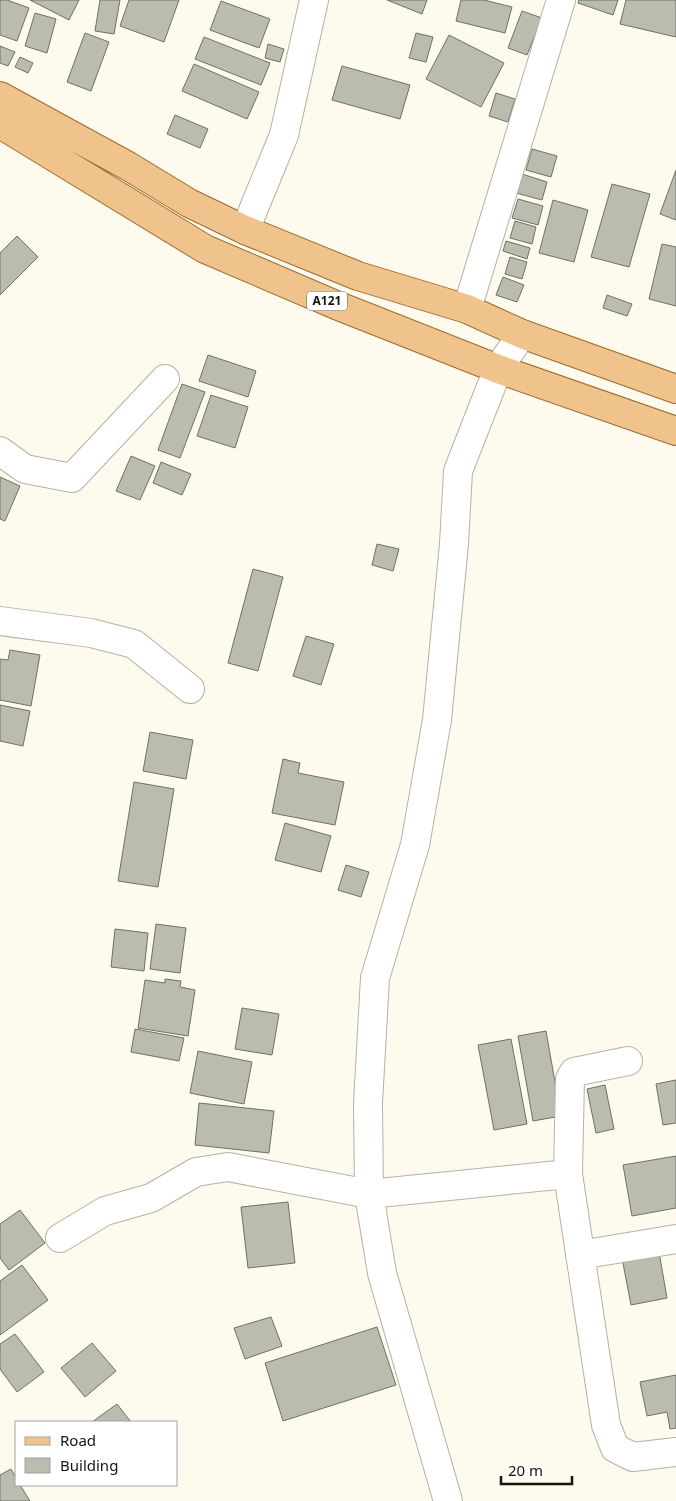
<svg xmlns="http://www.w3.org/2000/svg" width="676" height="1501" viewBox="0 0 676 1501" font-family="'Noto Sans',sans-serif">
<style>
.building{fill:#babcb0;stroke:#707166}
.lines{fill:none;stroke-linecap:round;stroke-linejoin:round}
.minor-casing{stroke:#b5b1a6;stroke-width:30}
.major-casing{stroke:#9c6c2d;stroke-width:30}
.minor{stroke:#fff;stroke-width:28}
.major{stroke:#efc38b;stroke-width:28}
.labels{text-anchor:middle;stroke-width:5;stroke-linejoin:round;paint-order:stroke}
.shield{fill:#fff;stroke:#5c5a58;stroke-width:1}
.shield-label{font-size:12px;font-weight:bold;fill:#161410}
</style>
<rect width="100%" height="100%" fill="#fefaed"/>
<path class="building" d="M0,0H7L29,8L17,41L0,35Z
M30,0H79L69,20Z
M100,0H120L114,34L95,31Z
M129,0H179L164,42L120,26Z
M387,0H427L422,14Z
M461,0H484L512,7L505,33L456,21Z
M579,0H618L613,15L578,3Z
M626,0H676V37L620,24Z
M221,1L270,19L259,48L210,30Z
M522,11L542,18L527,55L508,48Z
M35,13L56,19L47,53L25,46Z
M85,33L109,42L91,91L67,82Z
M416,33L433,37L426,62L409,58Z
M449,35L504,63L481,107L426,79Z
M204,37L270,63L261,85L195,59Z
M268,44L284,49L280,62L265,58Z
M0,46L15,52L8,66L0,63Z
M20,57L33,63L28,73L15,67Z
M194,64L259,92L247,119L182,91Z
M342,66L410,85L400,119L332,100Z
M496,93L515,99L508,122L489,116Z
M175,115L208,129L200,148L167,134Z
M532,149L557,156L551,177L526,170Z
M676,170V220L660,214Z
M522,174L547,182L542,200L516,193Z
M612,184L650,194L629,267L591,257Z
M518,199L543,206L538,225L512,218Z
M553,200L588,210L574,262L539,253Z
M515,221L536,227L532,244L510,238Z
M17,236L38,257L0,295V253Z
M506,241L530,248L527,259L503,251Z
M662,244L676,247V306L649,299Z
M510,257L527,262L522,279L505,274Z
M503,277L524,285L517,302L496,295Z
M607,295L632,304L627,316L603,308Z
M208,355L256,371L248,397L199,381Z
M182,384L205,392L180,458L158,450Z
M211,395L248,407L235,448L197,436Z
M131,456L155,466L140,500L116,491Z
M161,462L191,474L182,495L153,483Z
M0,477L20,486L5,521L0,519Z
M377,544L399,549L393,571L372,565Z
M253,569L283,577L258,671L228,663Z
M306,636L334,644L321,685L293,676Z
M10,650L40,655L31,706L0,700V659L8,660Z
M0,705L30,711L23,746L0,741Z
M150,732L193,740L186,779L143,771Z
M283,759L300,763L298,773L344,782L335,825L272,813Z
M134,782L174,789L158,887L118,881Z
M285,823L331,836L321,872L275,860Z
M346,865L369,872L361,897L338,890Z
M156,924L186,928L180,973L150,969Z
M115,929L148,933L144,971L111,967Z
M165,979L181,981L180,987L195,990L188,1036L138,1028L145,980L165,983Z
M242,1008L279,1014L272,1055L235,1049Z
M135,1029L184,1038L179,1061L131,1052Z
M546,1031L561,1116L533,1121L518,1036Z
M511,1039L527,1124L494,1130L478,1045Z
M198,1051L252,1062L244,1104L190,1093Z
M676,1080V1123L663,1125L656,1084Z
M605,1085L614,1129L596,1133L587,1089Z
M199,1103L274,1111L269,1153L195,1145Z
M676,1156V1208L632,1216L623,1165Z
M288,1202L295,1263L248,1268L241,1207Z
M20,1210L45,1243L9,1270L0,1258V1224Z
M659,1252L667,1298L631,1305L622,1258Z
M22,1265L48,1300L0,1335V1281Z
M271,1317L282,1346L245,1359L234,1328Z
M377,1327L396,1385L283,1421L265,1363Z
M15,1334L44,1372L17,1392L0,1369V1344Z
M92,1343L116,1371L85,1397L61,1368Z
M676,1375V1428L670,1429L667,1412L647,1416L640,1382Z
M117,1404L131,1422H92Z
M11,1469L16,1478V1485H20L30,1501H0V1475Z"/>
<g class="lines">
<defs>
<path id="minor" d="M245,230L284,135L314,0
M467,309L561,0
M0,451L25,469L72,478L165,379
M0,621L91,633L134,644L190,689
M568,1174L570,1079L574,1072L628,1061
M60,1238L105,1211L151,1198L196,1172L228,1167L369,1194L568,1174L606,1425L615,1448L633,1457L676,1452
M580,1255L676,1239
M448,1501L382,1273L369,1194L368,1103L375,978L415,845L437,720L454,544L458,471L498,369L522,334"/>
<path id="major" d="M0,96L128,166L189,203L245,230L358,276L467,309L522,334L676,389
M0,124L205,249L336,305L498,369L676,431"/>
</defs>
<use href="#minor" class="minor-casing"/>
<use href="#major" class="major-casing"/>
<use href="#minor" class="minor"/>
<use href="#major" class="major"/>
</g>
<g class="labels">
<rect class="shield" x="307" y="291.5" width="40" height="19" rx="4"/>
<g class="shield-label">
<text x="327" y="305">A121</text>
</g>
</g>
<rect x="15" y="1421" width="162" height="65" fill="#ffffff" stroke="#a2a19f"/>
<rect x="25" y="1437" width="25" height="8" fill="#efc38b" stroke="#a2a19f"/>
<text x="60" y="1446" font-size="15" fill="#161410">Road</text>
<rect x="25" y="1458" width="25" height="15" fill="#babcb0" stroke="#a2a19f"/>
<text x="60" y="1471" font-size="15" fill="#161410">Building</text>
<path d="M501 1476v8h71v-8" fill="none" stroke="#161410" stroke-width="2.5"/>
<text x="508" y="1476" font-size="15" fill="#161410" stroke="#ffffff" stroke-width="4" paint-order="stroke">20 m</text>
</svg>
